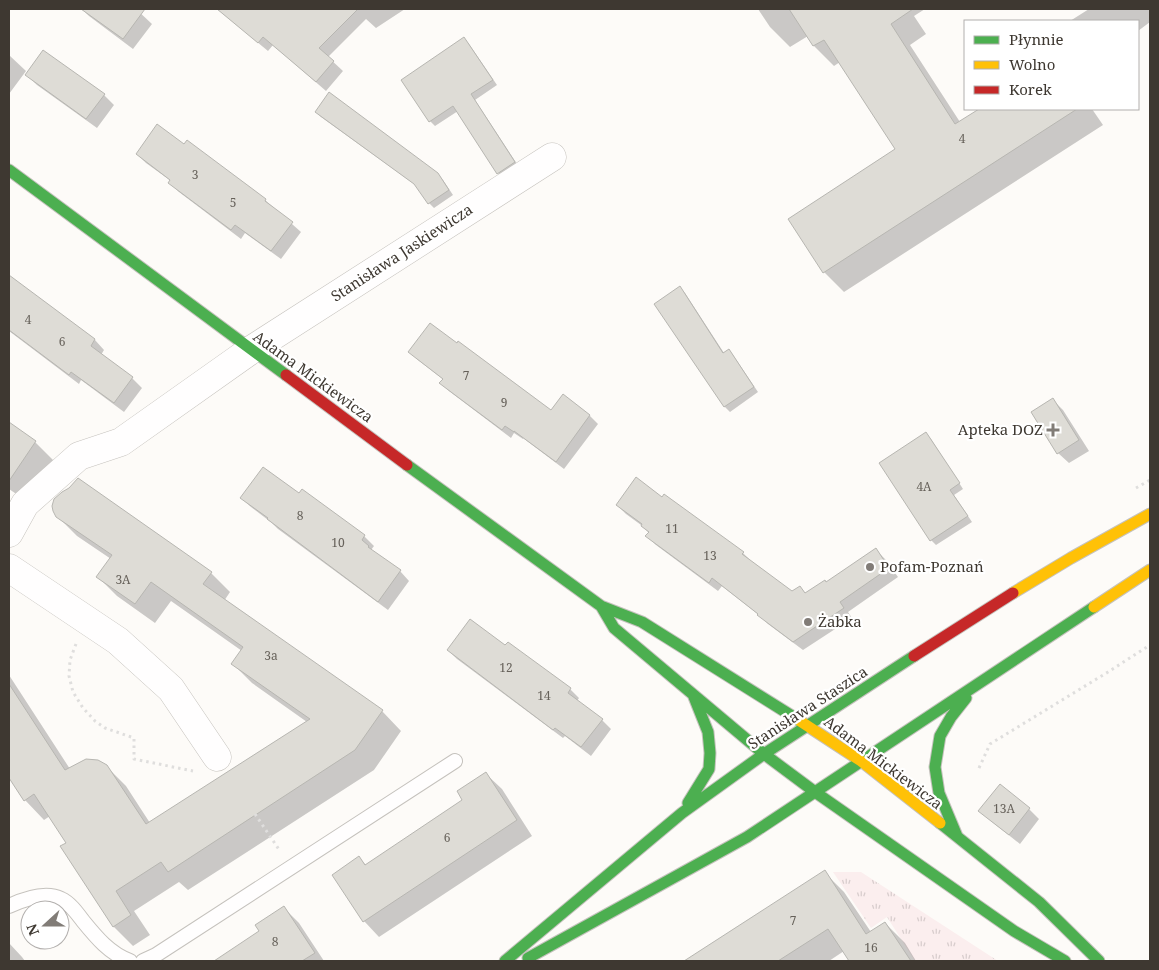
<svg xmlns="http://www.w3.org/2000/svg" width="1159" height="970" viewBox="0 0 1159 970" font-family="'Noto Serif',serif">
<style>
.grass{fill:url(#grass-tufts)}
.shadow{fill:#0003}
.building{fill:#dedcd6;stroke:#b7b6b1}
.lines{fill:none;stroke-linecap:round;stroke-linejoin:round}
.lane-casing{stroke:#c5c2bd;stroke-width:16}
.street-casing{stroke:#c5c2bd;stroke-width:29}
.fast-casing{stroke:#c5c2bd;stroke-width:13}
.slow-casing{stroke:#c5c2bd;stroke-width:13}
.jam-casing{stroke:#c5c2bd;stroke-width:13}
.path{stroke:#dfdedd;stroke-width:3;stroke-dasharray:2.5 4;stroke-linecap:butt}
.lane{stroke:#fffefe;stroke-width:14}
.street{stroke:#fffefe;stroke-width:28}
.fast{stroke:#4caf50;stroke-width:11}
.slow{stroke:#ffc107;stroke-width:11}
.jam{stroke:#c62828;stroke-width:11}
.poi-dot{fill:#817c77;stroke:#fff;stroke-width:2}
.labels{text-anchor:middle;stroke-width:4.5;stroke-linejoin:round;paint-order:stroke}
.number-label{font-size:12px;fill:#66615a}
.street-label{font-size:15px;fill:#3e3831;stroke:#fff}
.poi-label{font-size:15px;fill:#3e3831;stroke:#fff;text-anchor:start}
</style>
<defs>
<pattern id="grass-tufts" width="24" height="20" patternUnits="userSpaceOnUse" patternTransform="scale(1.25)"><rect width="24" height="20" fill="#fbeeee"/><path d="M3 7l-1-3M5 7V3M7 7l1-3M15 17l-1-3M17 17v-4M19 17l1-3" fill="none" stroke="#d8cdcd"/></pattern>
</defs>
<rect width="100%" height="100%" fill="#fdfbf8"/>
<path class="grass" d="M833,872H861L998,961H915L887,917L871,928Z"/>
<path class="shadow" d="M82,9H136L152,24L133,49L89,16Z
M217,9H260L272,19L282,9H405L376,28L366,19L328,57L343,71L326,91L273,45L268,51Z
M758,9H925L914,16L926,34L910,45L960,122L981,109H1092L1103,125L844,292L824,272L897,150L840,62L834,66L814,46L808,36L790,47L770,27Z
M1089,9H1150V22L1138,31V21H1070Z
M464,39L469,44L497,85L475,100L519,167L503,178L498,173L458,111L435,126L430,121L403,80Z
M9,55L26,71L9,94Z
M27,75L104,95L114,105L97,128L37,85Z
M316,112L438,174L443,180L453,195L434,208L429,203L417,186L321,117Z
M185,145L265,200L301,232L281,259L245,233L241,239L179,192L170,183L171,181L146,163L137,154Z
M9,282L14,286L17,282L95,340L104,350L101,355L132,378L142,388L124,412L81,380L79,384L9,331Z
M680,288L685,293L724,353L729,350L733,355L758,392L730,412L725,407L656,304Z
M410,352L551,412L563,396L590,416L598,424L564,469L523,438V439L514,433L511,438L449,391L441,383L444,380L418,360Z
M1053,400L1063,410L1089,451L1069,463L1058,453Z
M9,423L35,442L55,462L28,502L9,489Z
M926,434L931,439L963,489L954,495L972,522L936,545L931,540Z
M299,495L364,536L374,546L371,550L400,571L409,581L388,610L278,529L272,523L251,507L241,498Z
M662,498L743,553L752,562L792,592L800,587L806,594L826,583L876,550L885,559L898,577L848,612L852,618L803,650L768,624L759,615L722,586L718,591L656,545L647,536L649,533L641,525L626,514L617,505Z
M57,516L211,573L230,592L224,601L382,711L401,731L374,770L188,890L179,882L134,911L150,935L133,946L114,927L67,843L50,816L44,820L25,800L9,778V675L70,769L106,766L126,786L150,823L307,722L252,683L233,664L242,651L171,601L155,623L117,596L98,577L111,559L77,536Z
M505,647L570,689L579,698L577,701L602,720L611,729L591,756L565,736L563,738L457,659L448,650Z
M486,774L502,789L532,836L379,937L364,921L359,858L366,865L464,800Z
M1029,809L1039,819L1020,844L991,821L980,811Z
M824,872L844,892L871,932L885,923L905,943L916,961H850L844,951L829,961H686Z
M283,907L299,923L324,961H216L261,932Z
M9,943L22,957L25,961H9Z"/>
<path class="building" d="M81,9H145L123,39Z
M217,9H358L319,48L334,61L316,82L263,37L258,43Z
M789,9H913L891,24L955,124L979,109H1077L823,273L788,219L895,149L824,40L813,46Z
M464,37L493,80L471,94L515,162L497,174L453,106L429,122L401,80Z
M43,50L105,94L86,119L25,75Z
M329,92L438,173L449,190L428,204L414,184L315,112Z
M157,124L184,144L187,140L266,199L265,201L293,222L271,251L235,225L231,230L168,183L170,180L136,154Z
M9,275L95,339L91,346L133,377L114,403L71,372L69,375L9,330Z
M680,286L723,353L729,349L754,387L724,407L654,304Z
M430,323L457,343L458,341L551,410L563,394L590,415L556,462L514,431V432L505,426L502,430L471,407L439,383L443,379L408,352Z
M1053,398L1079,440L1057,454L1031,412Z
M9,422L36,441L9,481Z
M926,432L960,483L950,490L968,516L930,541L879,463Z
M263,467L299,493L302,489L365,535L362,540L369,546L368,547L401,570L378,602L267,519L268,518L240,498Z
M636,477L662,497L664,494L744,552L742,554L792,591L800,586L805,593L825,580L826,582L876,548L889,568L840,602L844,608L793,642L757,615L758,614L712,578L709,583L645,536L649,532L641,526L642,524L616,505Z
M78,478L212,572L203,584L383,710L355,750L168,872L161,862L116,891L131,915L113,927L60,846L66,843L34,794L24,801L9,778V684L65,770L86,759L98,760L107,765L146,824L310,719L231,664L243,647L151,582L135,604L96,577L112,555L56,517L53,511L52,506L54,499L62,492L69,488Z
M470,619L505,645L508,642L571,688L568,693L603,719L581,747L555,728L553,730L447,650Z
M486,772L517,820L363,922L332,875L359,856L365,865L462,800L457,791Z
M1000,784L1030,808L1009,835L978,811Z
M825,870L866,934L885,922L911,961H849L828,929L778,961H684Z
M284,906L315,953L302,961H214L259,931L255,925Z"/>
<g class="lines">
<defs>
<path id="lane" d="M9,906C24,899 45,891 61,899C70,903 77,913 83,921C96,937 110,954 130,961
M143,961L156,955L455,761"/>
<path id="street" d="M9,533L25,504L79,456L121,442L251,350L552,157
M9,568L118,641L171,689L217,757"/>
<path id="fast" d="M9,170L286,375
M407,465L601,606L642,622L800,721
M601,606L614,628L764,754L815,792L1014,931L1065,961
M688,803L709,769L710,753L708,732L694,697
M940,823L1039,902L1099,961
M957,836L939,793L935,767L940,736L951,717L966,698
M528,958L747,837L1094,607
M505,961L682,813L764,754L914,656"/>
<path id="slow" d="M1013,593L1071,558L1150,514
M1094,607L1150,570
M800,721L861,761L940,823"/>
<path id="jam" d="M286,375L407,465
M914,656L1013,593"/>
</defs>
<use href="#lane" class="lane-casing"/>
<use href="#street" class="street-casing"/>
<use href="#fast" class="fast-casing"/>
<use href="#slow" class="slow-casing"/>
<use href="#jam" class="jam-casing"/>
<path class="path" d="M1136,488L1150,480
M76,644L70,660L69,676L73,692L83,708L95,721L105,728L134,738V759L193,771
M979,768L990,744L1108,672L1150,645
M255,814L280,851"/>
<use href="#lane" class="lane"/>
<use href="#street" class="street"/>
<use href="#fast" class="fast"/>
<use href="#slow" class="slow"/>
<use href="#jam" class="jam"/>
</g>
<g class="poi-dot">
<path d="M1050.5 422.5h5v5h5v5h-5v5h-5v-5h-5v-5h5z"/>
<circle cx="870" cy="567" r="5"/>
<circle cx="808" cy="622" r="5"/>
</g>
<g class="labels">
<g class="number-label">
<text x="962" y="143">4</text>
<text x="195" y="179">3</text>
<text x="233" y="207">5</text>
<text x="28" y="324">4</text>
<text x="62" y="346">6</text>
<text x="466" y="380">7</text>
<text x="504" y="407">9</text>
<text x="924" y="491">4A</text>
<text x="300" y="520">8</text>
<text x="672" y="533">11</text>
<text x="338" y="547">10</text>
<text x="710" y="560">13</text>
<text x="123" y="584">3A</text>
<text x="271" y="660">3a</text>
<text x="506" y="672">12</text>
<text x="544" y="700">14</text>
<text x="1004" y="813">13A</text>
<text x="447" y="842">6</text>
<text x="793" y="925">7</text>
<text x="275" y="946">8</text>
<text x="871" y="952">16</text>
</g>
<g class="street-label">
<text transform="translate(402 253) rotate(-33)" y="5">Stanisława Jaskiewicza</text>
<text transform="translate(313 377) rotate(36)" y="5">Adama Mickiewicza</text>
<text transform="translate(808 708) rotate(-33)" y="5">Stanisława Staszica</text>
<text transform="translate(883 763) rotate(37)" y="5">Adama Mickiewicza</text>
</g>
<g class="poi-label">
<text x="1043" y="435" text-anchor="end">Apteka DOZ</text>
<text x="880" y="572">Pofam-Poznań</text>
<text x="818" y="627">Żabka</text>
</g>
</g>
<rect width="1159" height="970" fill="none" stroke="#3e3831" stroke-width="20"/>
<rect x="964" y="20" width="175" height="90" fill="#ffffff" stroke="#b2afad"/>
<rect x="974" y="36" width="25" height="8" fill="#4caf50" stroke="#b2afad"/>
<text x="1009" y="45" font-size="15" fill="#3e3831">Płynnie</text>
<rect x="974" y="61" width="25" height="8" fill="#ffc107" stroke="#b2afad"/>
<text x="1009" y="70" font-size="15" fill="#3e3831">Wolno</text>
<rect x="974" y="86" width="25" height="8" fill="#c62828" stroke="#b2afad"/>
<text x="1009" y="95" font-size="15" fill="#3e3831">Korek</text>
<g transform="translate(45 925) rotate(249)"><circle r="24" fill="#ffffff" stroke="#b2afad"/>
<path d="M0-4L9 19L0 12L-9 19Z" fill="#817c77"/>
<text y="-8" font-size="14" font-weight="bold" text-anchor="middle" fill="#3e3831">N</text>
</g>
</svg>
